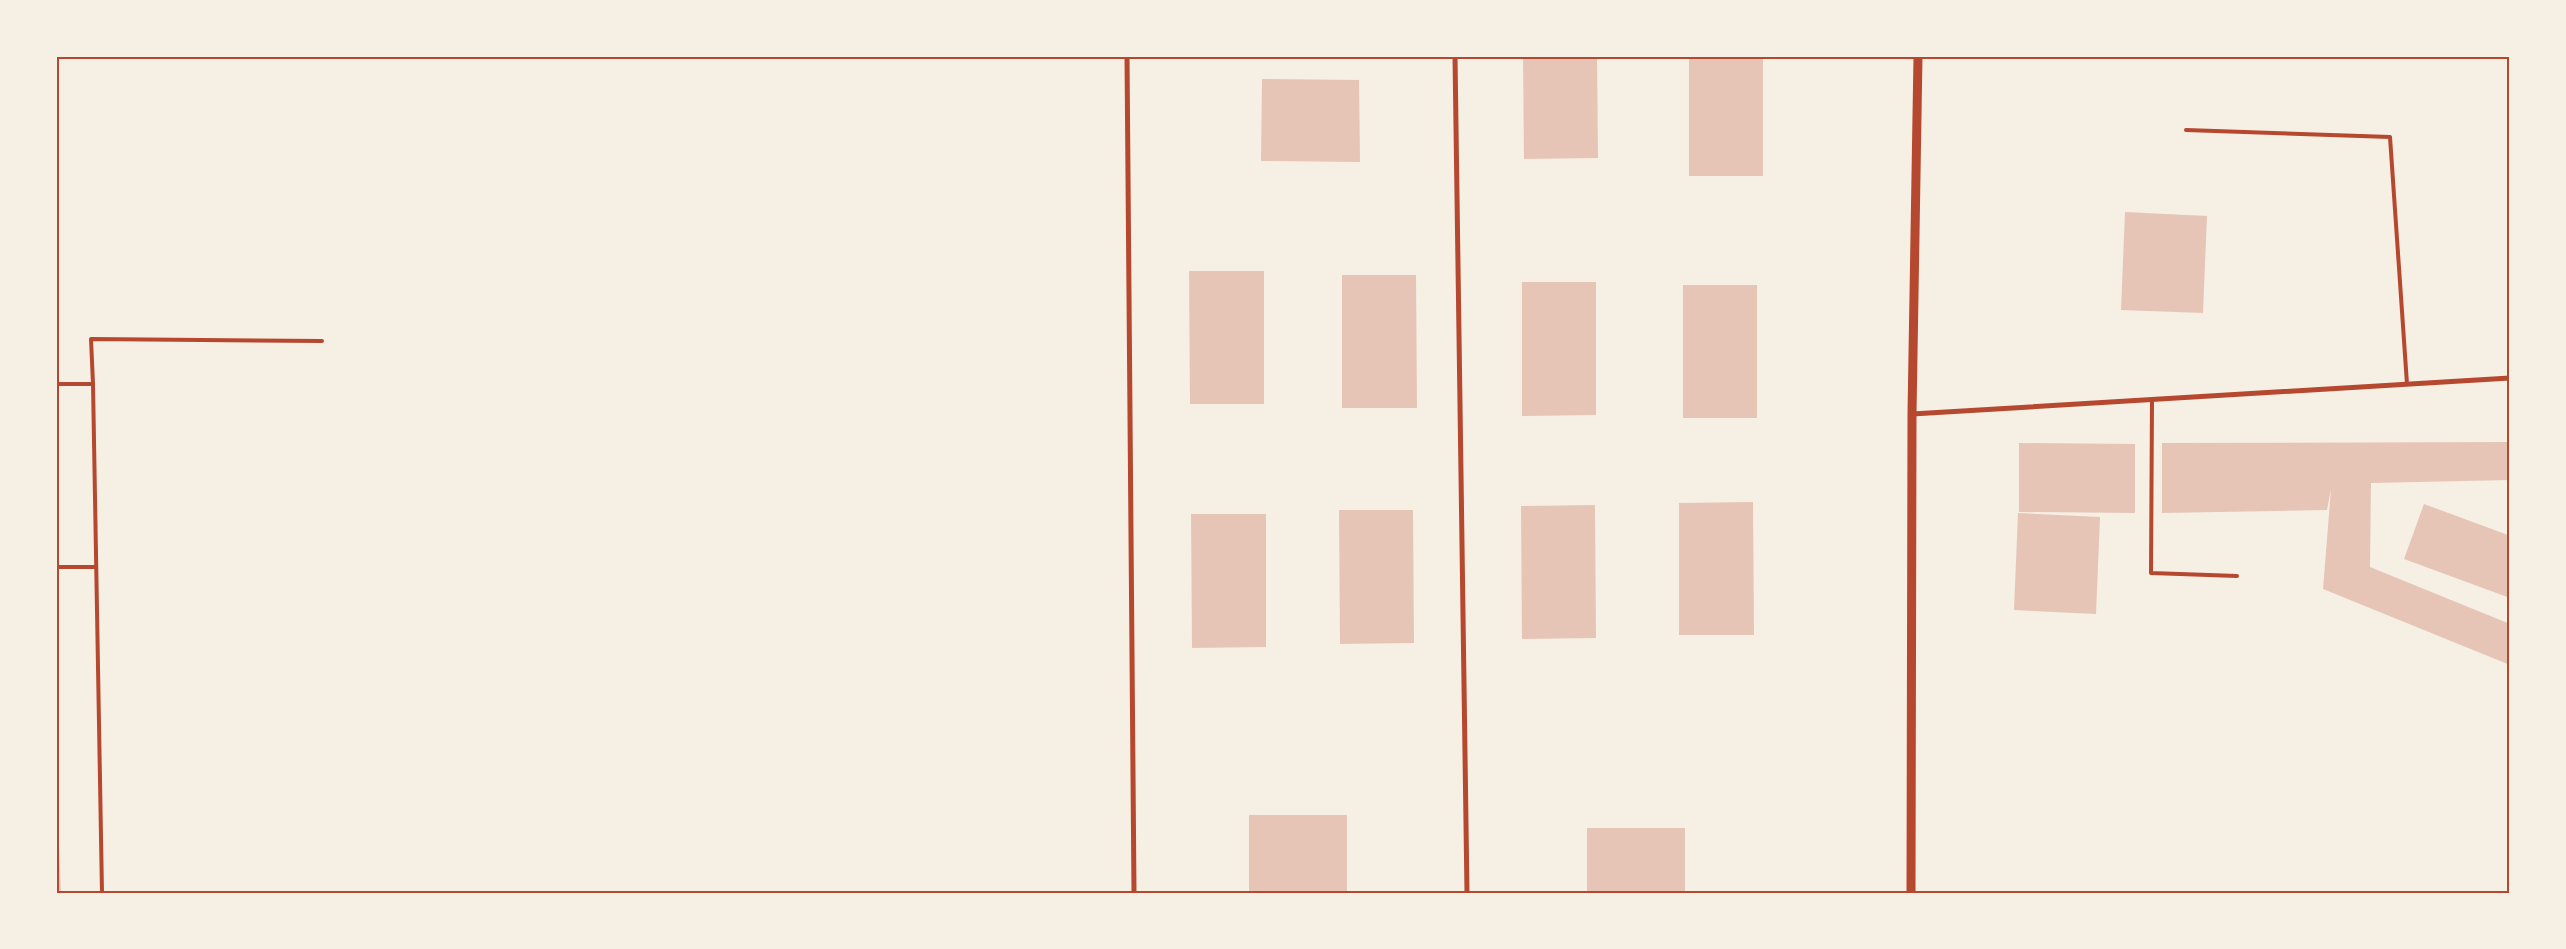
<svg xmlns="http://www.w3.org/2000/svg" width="2566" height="949" viewBox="0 0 2566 949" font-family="'PT Sans Narrow',sans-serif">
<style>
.building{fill:#e6c5b7}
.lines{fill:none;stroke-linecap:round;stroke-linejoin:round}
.service{stroke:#b5482f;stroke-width:4}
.minor{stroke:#b5482f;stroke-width:5}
.tertiary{stroke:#b5482f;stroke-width:9}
.neatline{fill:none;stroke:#b5482f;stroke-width:2}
</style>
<rect width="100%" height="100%" fill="#f6efe4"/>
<path class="building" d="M1523,56H1597L1598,158L1524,159Z
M1689,56H1763V176H1689Z
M1262,79L1359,80L1360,162L1261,161Z
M2125,212L2207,216L2203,313L2121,310Z
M1189,271H1264V404H1190Z
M1342,275H1416L1417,408H1342Z
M1522,282H1596V415L1522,416Z
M1683,285H1757V418H1683Z
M2510,442V480L2371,483L2370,567L2510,624V665L2323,589L2331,489L2327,510L2162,513V443Z
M2019,443L2135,444V513L2019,512Z
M1753,502L1754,635H1679V503Z
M2424,504L2508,535L2510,530V598L2404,559Z
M1595,505L1596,638L1522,639L1521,506Z
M1339,510H1413L1414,643L1340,644Z
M2018,513L2100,517L2096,614L2014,610Z
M1191,514H1266V647L1192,648Z
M1249,815H1347V893H1249Z
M56,820H58L61,893H56Z
M1587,828H1685V893H1587Z"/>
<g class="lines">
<path class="service" d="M2186,130L2390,137L2407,384
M56,384H93L91,339L322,341
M93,384L102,893
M2152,400L2151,573L2237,576
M56,567H96"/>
<path class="minor" d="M1127,56L1134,893
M1455,56L1467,893
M1912,414L2510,378
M2509,893L2510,891"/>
<path class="tertiary" d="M1911,893L1912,414L1918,56"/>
</g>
<rect width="2566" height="949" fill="none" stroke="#f6efe4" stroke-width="115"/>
<rect x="58" y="58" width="2450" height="834" class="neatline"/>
</svg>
